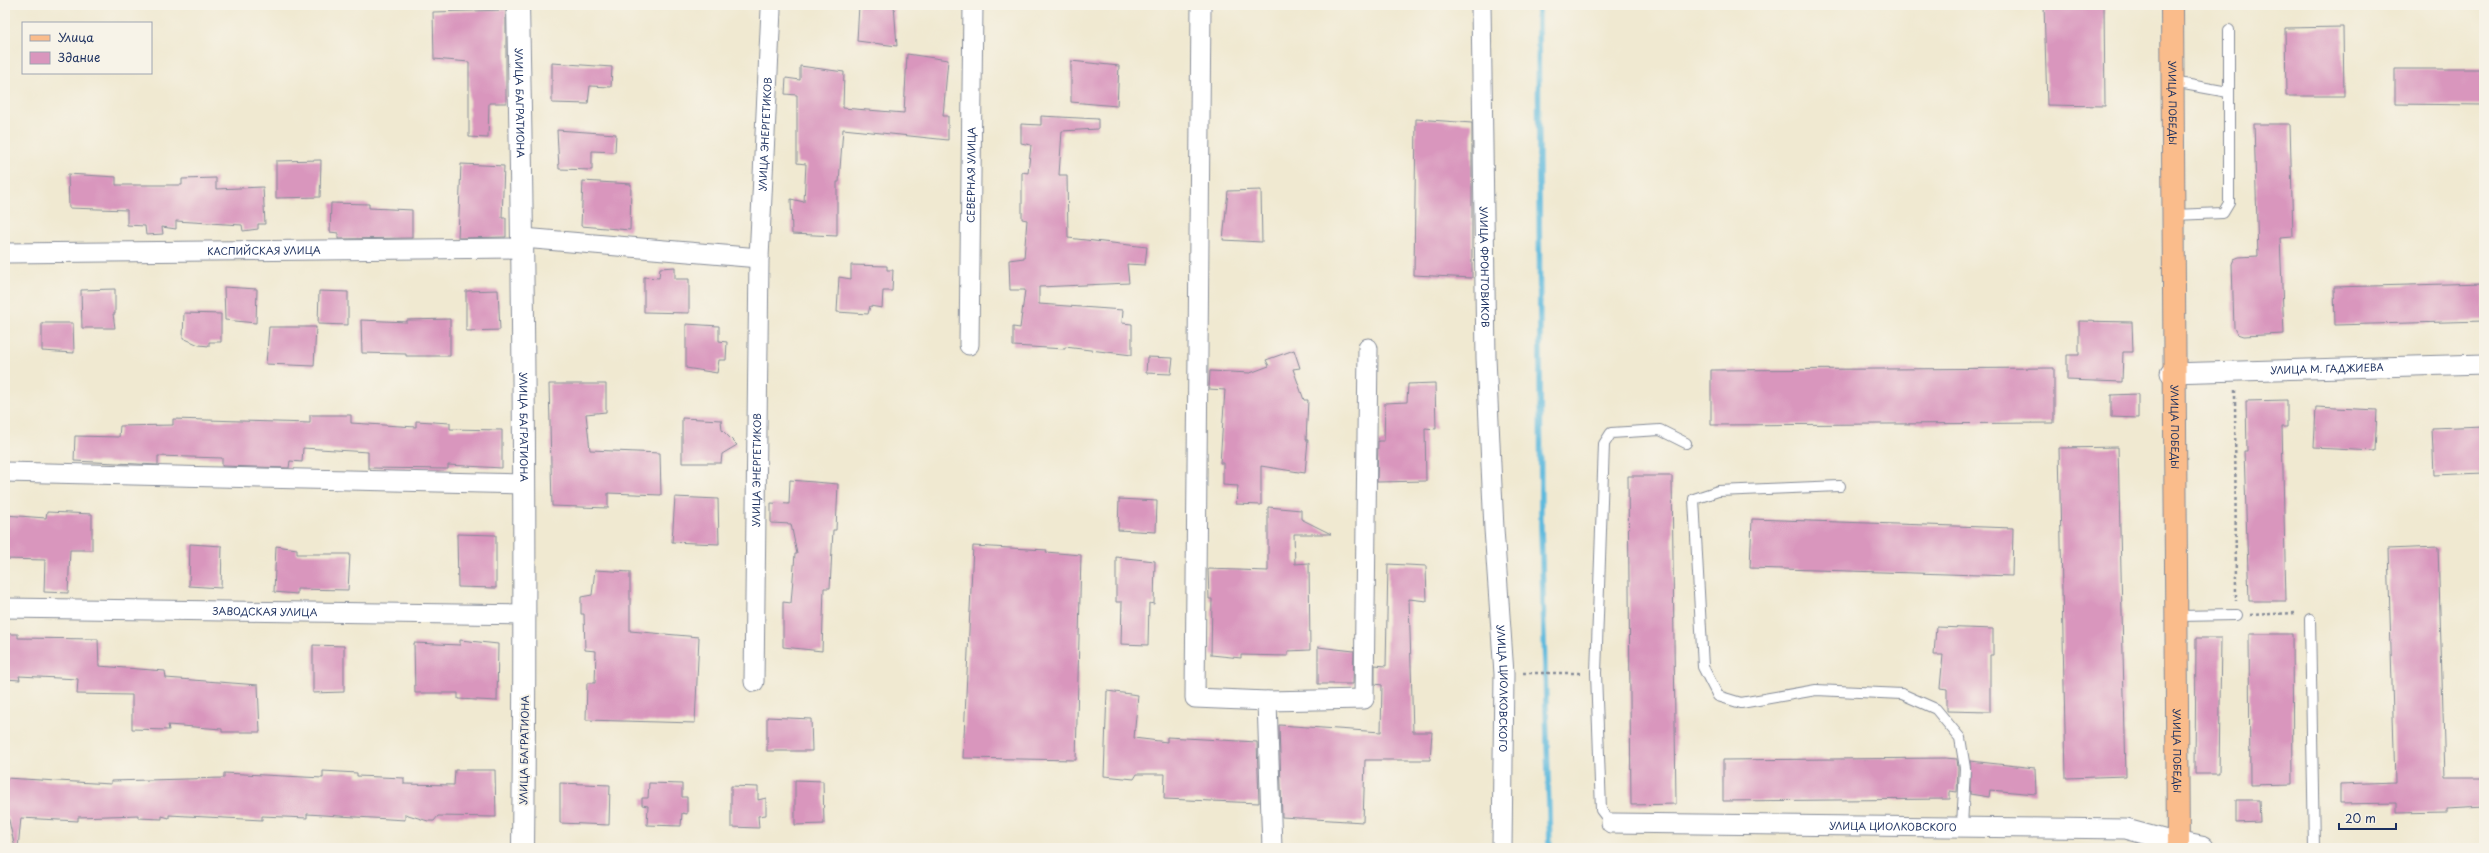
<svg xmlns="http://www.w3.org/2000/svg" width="2489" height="853" viewBox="0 0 2489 853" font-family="'Playpen Sans',sans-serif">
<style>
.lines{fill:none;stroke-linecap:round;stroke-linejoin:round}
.stream{stroke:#5fbadd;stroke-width:5.5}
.building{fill:#d996bd}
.service-casing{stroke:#868c98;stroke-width:12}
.minor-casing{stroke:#868c98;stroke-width:21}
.tertiary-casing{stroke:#868c98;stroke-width:24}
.primary-casing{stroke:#868c98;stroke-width:24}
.path{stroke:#868c98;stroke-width:2.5;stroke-dasharray:3 3;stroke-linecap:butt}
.service{stroke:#fff;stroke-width:10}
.minor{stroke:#fff;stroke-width:19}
.tertiary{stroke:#fff;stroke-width:22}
.primary{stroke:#fabc8b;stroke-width:22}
.labels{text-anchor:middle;stroke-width:4;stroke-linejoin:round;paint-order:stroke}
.street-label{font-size:10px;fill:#1b2f5e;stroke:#f7f3e8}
</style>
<rect width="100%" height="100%" fill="#f7f3e8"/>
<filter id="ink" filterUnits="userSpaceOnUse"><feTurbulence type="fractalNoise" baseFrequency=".025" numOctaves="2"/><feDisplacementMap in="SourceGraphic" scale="8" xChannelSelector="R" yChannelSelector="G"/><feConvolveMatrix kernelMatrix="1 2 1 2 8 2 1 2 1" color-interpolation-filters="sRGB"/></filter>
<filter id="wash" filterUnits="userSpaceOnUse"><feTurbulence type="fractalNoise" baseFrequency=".012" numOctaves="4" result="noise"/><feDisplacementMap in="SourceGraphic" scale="16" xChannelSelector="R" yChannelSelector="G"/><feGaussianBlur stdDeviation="0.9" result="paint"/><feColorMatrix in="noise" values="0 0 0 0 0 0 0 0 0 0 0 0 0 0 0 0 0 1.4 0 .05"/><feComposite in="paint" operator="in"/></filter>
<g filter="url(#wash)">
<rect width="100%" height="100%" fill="#f0e9d1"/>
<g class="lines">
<path class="stream" d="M1538,5L1541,526L1550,848"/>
</g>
<g id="blocks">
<path class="building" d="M859,5H894L897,46L857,41Z
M2044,5H2104L2105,106L2047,105Z
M506,10V103H489L488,138L469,137V62L434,59L433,12Z
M2343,27L2344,96H2286L2285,28Z
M907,54L948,60L943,116H948V140L843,129L839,182H837V236L792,234L791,199L804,202L806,164L797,163V95L785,94L786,78L800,80V66L844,72L843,108L904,113Z
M1071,61L1119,66L1117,106L1071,102Z
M552,63L612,67L611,87L590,86L588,104L552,103Z
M2395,69H2484V105L2395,104Z
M1041,116L1098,119V129L1062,131L1059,175H1067L1068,238L1147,247L1145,265L1127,264L1129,283L1039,287V304L1123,310L1122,323L1132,324V355L1065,347V349L1013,346V327L1020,328L1025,290H1010L1009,260L1024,258L1027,220L1022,219V172L1028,173L1031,145L1021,143V124L1041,125Z
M1416,119L1472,123V278L1414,275Z
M2254,124H2290L2293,237L2280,238L2284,334L2243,336L2237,334L2234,328L2232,264L2234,259L2239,257L2258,256Z
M557,130L616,134L615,152L592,151V170L559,169Z
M321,160L320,197L276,198V161Z
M461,164L504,166L502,218H506V237L458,238Z
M68,174L116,177V185H182V179L216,178V189L263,187L265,224H258V229L243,231L242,225L176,221V229L162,227L163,234L146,235L145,226L127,225V210L69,208Z
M583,181L631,184L630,230L581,226Z
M1261,190L1262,242L1223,240L1228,191Z
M331,203L369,204V208L412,210V238L338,239V233L330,232Z
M851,265L887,266V270H893L892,291H883L882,308L870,306L868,314L837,312L839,277L851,279Z
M675,267V279H689V313L644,312V277L659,278L660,268Z
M2484,283V321L2335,325L2334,287Z
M224,287L257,289L256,323L225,320Z
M115,289V314H113L115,328H82L81,290Z
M498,290L500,330L466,331V291Z
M319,291L348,292V325L318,324Z
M184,313L221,314V342H209V346L199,345L183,338Z
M450,319V356H406V354L362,353L361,320L407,322V320Z
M2079,321L2132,322L2133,352H2123L2122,382L2067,380V355H2079Z
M42,323H73L74,353L42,351Z
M686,324L719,326V341L727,342L726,360H719L717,373L686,368Z
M269,327H316L314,366L266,364Z
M1294,350L1300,368L1293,369L1304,400H1308L1306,440H1308L1305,473L1261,466V505L1236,504L1238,486L1223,485V463H1220L1225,390L1209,389L1210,371L1250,373L1269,366L1266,360Z
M1147,357L1173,358L1171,374L1146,373Z
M2054,368V423L1711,425V370Z
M1435,383L1436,429L1425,428L1426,481L1377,482L1378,441H1384L1385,403L1407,402L1408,384Z
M549,384H606V412L586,414L590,450L660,453L661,495L608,493V508L552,506Z
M2138,394V418L2111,417V395Z
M2287,400V427H2282L2286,601H2249L2244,451H2247L2246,401Z
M2316,407L2377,410L2375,451L2314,448Z
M310,415H351V423L416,427V421L450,423V429L502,430V468L448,465V469L368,468V452L303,448L302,462L290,461L289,468L222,466V458L158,456V465L74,461L75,436L119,437L120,426L173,425V419L310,423Z
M682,418L721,420L722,430L737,445L722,454L721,463H682Z
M2484,426V473L2434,475L2432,428Z
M2118,447L2126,776L2066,778L2059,448Z
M1628,476H1672L1676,804L1631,805Z
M790,480L838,484L836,530H833L830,588H824L822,651L783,647V602L791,603L795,554H797L791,524L771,523V503L789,504Z
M675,497L718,499L719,544L672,542Z
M1119,499L1157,501L1156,532L1118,530Z
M1268,507L1301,510V519L1331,534H1294L1295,564L1309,563L1310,650L1288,651V656L1241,655V658L1211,655L1212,599H1209L1208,569L1268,571Z
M47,512L92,514V550H70L68,593L44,592L45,560L5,559V515L46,518Z
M1752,519L2013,528L2012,576L1750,568Z
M457,534L496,535V588L458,587Z
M190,544L222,546L221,588L189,586Z
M276,546L297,549V554H350L348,590L297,589V594L274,592Z
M973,546L1047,550L1046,552L1081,555L1076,760L963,758Z
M2438,547L2445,777H2484V807L2446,809V812L2396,813V803L2340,804V784L2395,782L2388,549Z
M1116,557L1155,561L1154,604L1149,603L1148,645L1121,644L1122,602H1116Z
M1388,564L1426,566L1427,601L1409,599L1413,732H1432L1430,760H1365L1363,822L1282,817L1279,725L1381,732L1382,685L1375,684V665L1386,666Z
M595,570L630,572V631L699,637L695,723L586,720L587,683H595L596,651L585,650L584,614H581V597L592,595Z
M1936,627L1993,629V655H1990V712L1947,711V689L1940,688L1943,655H1934Z
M5,634H18V638L98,639L99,666L165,671L166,678L258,685L260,732H222V729L168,725L169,730L132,729V695L77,694L78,679L19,676L20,680L5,679Z
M2249,634H2292L2293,784L2250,785Z
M2196,638H2221L2219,774H2195Z
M460,640L498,644L497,701L458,699V693H415L414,643L460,645Z
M313,645L344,646V692L313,693Z
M1318,647L1354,651L1353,684H1318Z
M1107,691L1138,695L1134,738L1167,742V737L1257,742L1259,803L1164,799L1165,774H1137L1134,779L1104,776Z
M767,717L811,719L812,751H767Z
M1945,758L1957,759L1958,768L1957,792L1950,791V799L1723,801V760Z
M1970,761L2035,768L2036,794L1990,790L1989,797L1970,794Z
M455,770H495L496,817L438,816L434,821H428L405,814V820L307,814V818L262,816V820L169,815V818L162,816V819L138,818V815L78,817V821L21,818L18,848H15L8,816H5V778L111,784V781L224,778V773L323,778V771L357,773V776L404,778V784L454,785Z
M795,780L823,781L824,824L795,825Z
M560,783L610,785L609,825L560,823Z
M649,783L682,784V797H687V814L682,813L681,826L647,825L648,806L642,805V798H648Z
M731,786L758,787V800L766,798V815L758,816L759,828L731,827Z
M2236,800H2259L2260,822L2236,823Z"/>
</g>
</g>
<g filter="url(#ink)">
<use href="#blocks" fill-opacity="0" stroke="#868c98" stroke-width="1"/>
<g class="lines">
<defs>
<path id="service" d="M2173,82L2228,92
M2174,215L2223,213L2229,203V30
M1840,486L1718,491L1694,499L1703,667L1718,696L1741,703L1816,690L1902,694L1936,709L1960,738L1965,768L1962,827
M2177,616L2236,615
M2310,619L2314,848
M1611,823L1601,810L1596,673L1604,444L1611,433L1660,430L1686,443"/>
<g id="minor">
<path d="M1201,5L1195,698L1267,701L1272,848"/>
<path id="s1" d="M1481,5L1486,358L1494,529L1504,674L1502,848"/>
<path d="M523,238L759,258"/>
<path id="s2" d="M5,253L523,248"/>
<path id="s3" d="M969,345L973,5"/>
<path id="s4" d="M2170,373L2484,364"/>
<path d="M5,472L523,484"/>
<path id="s5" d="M5,608L526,615"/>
<path id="s6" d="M754,682L759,258L771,10"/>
<path d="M1267,701L1364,699L1368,348"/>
<path id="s7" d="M1611,823L2126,829L2174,842"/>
</g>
<g id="tertiary">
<path id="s8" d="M518,5C524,286 526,567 523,848"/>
<path d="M2174,842L2203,848"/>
</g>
<g id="primary">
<path id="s9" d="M2172,5L2178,848"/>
</g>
</defs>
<use href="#service" class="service-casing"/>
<use href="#minor" class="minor-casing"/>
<use href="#tertiary" class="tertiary-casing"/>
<use href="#primary" class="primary-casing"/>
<path class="path" d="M2235,390L2236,601
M2250,615L2297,613
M1523,673H1582"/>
<use href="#service" class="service"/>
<use href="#minor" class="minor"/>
<use href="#tertiary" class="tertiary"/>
<use href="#primary" class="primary"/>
</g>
</g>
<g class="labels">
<g class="street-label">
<text dy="4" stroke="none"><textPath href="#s8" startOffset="98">УЛИЦА БАГРАТИОНА</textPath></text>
<text dy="4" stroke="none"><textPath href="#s9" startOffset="98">УЛИЦА ПОБЕДЫ</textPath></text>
<text dy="4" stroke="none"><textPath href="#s6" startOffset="548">УЛИЦА ЭНЕРГЕТИКОВ</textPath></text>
<text dy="4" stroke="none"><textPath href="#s3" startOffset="170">СЕВЕРНАЯ УЛИЦА</textPath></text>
<text dy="4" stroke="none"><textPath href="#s2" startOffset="259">КАСПИЙСКАЯ УЛИЦА</textPath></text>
<text dy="4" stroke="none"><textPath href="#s1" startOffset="262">УЛИЦА ФРОНТОВИКОВ</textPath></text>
<text dy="4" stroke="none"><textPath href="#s4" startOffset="157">УЛИЦА М. ГАДЖИЕВА</textPath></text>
<text dy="4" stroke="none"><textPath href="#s8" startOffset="422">УЛИЦА БАГРАТИОНА</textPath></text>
<text dy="4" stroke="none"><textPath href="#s9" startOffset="422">УЛИЦА ПОБЕДЫ</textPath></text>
<text dy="4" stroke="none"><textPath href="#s6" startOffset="212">УЛИЦА ЭНЕРГЕТИКОВ</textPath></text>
<text dy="4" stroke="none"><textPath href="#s5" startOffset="260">ЗАВОДСКАЯ УЛИЦА</textPath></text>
<text dy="4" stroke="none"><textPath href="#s1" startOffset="684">УЛИЦА ЦИОЛКОВСКОГО</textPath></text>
<text transform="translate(524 750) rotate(-89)" y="4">УЛИЦА БАГРАТИОНА</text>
<text dy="4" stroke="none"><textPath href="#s9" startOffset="746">УЛИЦА ПОБЕДЫ</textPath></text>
<text dy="4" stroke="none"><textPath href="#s7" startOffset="282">УЛИЦА ЦИОЛКОВСКОГО</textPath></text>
</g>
</g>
<rect width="2489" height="853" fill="none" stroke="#f7f3e8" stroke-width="20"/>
<rect x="22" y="22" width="130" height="52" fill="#f7f3e8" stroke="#9fa5b1"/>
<rect x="30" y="35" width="20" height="6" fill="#fabc8b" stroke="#9fa5b1"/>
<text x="58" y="42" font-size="12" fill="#1b2f5e">Улица</text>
<rect x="30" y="52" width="20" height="12" fill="#d996bd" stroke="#9fa5b1"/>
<text x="58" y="62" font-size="12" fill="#1b2f5e">Здание</text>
<path d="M2339 823v6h57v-6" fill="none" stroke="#1b2f5e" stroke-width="2"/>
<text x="2345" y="823" font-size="12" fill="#1b2f5e" stroke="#f7f3e8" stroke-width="3" paint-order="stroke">20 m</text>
</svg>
